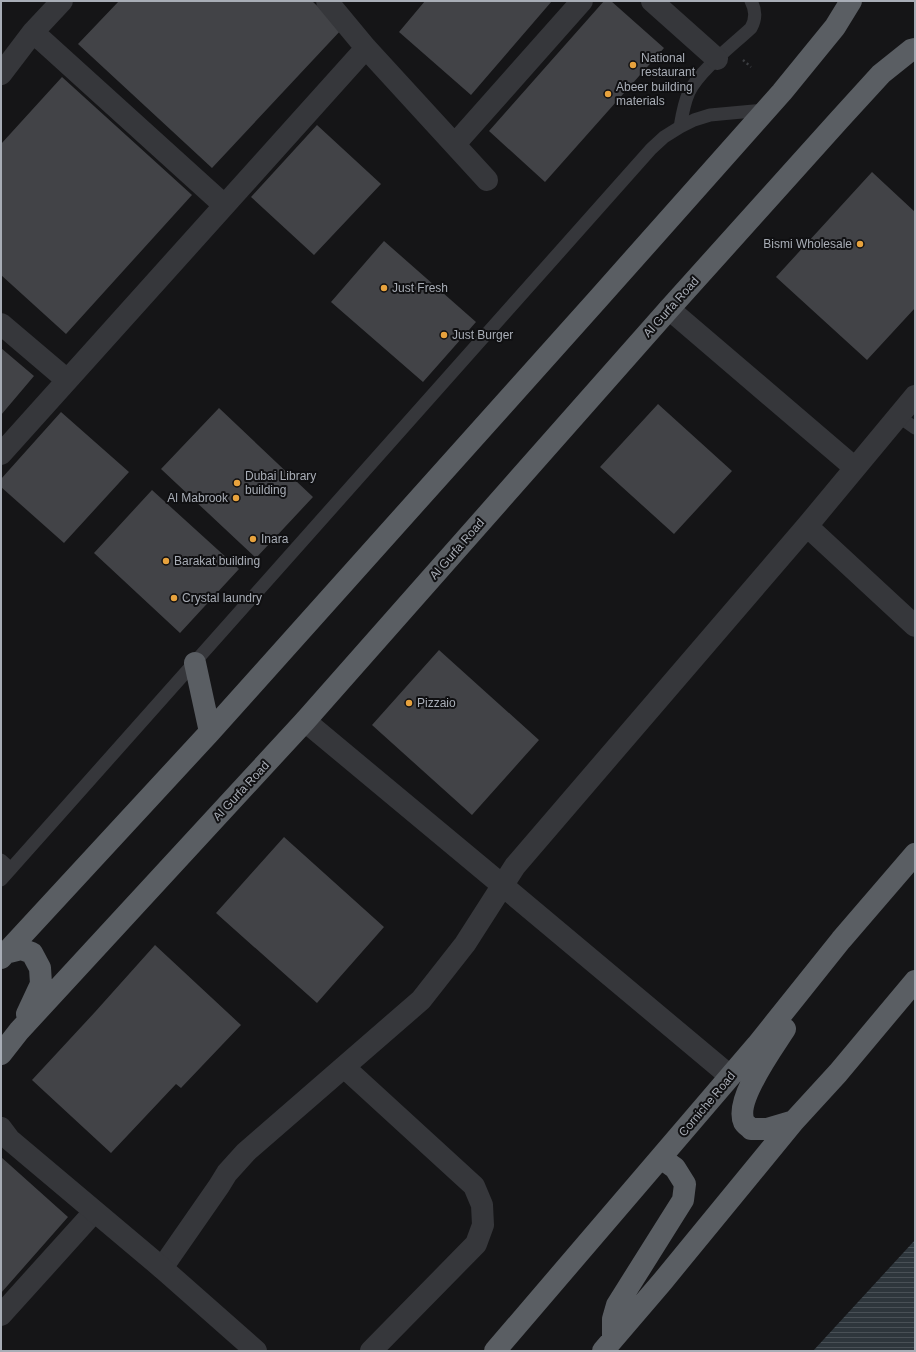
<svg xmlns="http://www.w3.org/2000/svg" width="916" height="1352" font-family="Arial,sans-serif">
	<defs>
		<pattern id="water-rules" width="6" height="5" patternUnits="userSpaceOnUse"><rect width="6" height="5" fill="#2e363c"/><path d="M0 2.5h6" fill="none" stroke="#495056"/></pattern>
	</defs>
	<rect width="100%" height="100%" fill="#151517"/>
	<path fill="url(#water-rules)" d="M915,1240V1351H813Z"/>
	<path fill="#424347" d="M119,1H312L342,29L212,168L78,44Z
		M425,1H552L471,95L399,32Z
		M604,1H611L664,48L545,182L489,131Z
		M62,77L192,195L66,334L1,275V144Z
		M317,125L381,184L314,255L251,197Z
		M872,172L915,212V308L867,360L776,277Z
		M384,241L476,322L423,382L331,302Z
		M1,348L34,376L1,415Z
		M658,404L732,471L674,534L600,467Z
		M219,408L313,497L256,558L161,469Z
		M61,412L129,472L64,543L1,487V479Z
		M152,490L239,569L180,633L94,553Z
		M439,650L539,740L472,815L372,725Z
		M284,837L384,927L317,1003L216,913Z
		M155,945L241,1025L181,1088L176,1084L111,1153L32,1080L95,1012Z
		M1,1157L68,1217L1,1293Z"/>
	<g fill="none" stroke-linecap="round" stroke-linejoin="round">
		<path stroke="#3c3e42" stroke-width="2.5" stroke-dasharray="2 3" stroke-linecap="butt" d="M743,60L751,67"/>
		<path stroke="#36373b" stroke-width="13" d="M680,127C682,115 684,103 689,92C700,70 733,45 751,28C756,19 756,10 751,1
			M898,416L915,428
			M1,860L11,869
			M1,880L651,149L664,137L680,127L694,120L710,115L765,110"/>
		<path stroke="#36373b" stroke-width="22" d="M327,1L366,48L487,180
			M652,1L717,59
			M33,32L224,205
			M1,74L33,32L62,1
			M455,144L582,1
			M669,309L855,468
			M1,324L67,380
			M1,454L366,48
			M807,526L915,626
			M305,721L502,885L730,1076
			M344,1067L474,1186L482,1205L483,1225L476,1244L371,1351
			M162,1268L219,1186L227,1173L246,1152L421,1000L465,944L515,866L807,526L915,396
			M1,1315L94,1212"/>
		<path stroke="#36373b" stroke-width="22" d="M1,1128L10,1140L162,1268L256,1351"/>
		<path stroke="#5a5e63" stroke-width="22" d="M195,663L210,732
			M5,953L21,949L32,953L40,968L41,984L27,1014
			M1,958L210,732L598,299L782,92L835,27L851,1
			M785,1029C773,1048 734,1100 744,1122C745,1124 749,1127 751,1129H767L794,1121
			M1,1054L19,1031L305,721L669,309L839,120L881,74L911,50L915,49
			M613,1339V1319L617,1305L683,1200L685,1184L675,1168L661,1158
			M495,1351L757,1045L841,940L915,854
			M603,1351L662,1282L794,1121L838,1073L915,981"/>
	</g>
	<g fill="#e7a23d" stroke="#101012" stroke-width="1.5">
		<circle cx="633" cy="65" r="4"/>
		<circle cx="608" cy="94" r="4"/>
		<circle cx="860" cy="244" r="4"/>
		<circle cx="384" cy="288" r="4"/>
		<circle cx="444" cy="335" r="4"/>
		<circle cx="237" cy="483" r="4"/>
		<circle cx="236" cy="498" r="4"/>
		<circle cx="253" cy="539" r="4"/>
		<circle cx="166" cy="561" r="4"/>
		<circle cx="174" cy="598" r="4"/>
		<circle cx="409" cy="703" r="4"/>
	</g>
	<g text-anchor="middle" stroke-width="4" stroke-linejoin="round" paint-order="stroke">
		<g font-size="12" fill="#a8adb6" stroke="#101012" text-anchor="start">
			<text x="641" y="62">National<tspan x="641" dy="14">restaurant</tspan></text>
			<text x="616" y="91">Abeer building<tspan x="616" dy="14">materials</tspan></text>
			<text x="852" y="248" text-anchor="end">Bismi Wholesale</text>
			<text x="392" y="292">Just Fresh</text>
			<text x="452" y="339">Just Burger</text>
			<text x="245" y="480">Dubai Library<tspan x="245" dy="14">building</tspan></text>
			<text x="228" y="502" text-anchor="end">Al Mabrook</text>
			<text x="261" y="543">Inara</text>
			<text x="174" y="565">Barakat building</text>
			<text x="182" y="602">Crystal laundry</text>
			<text x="417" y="707">Pizzaio</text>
		</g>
		<g font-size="12" fill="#a8adb6" stroke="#101012">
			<text transform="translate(671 307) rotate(-48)" y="4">Al Gurfa Road</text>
			<text transform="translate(457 549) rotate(-49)" y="4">Al Gurfa Road</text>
			<text transform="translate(241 791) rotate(-47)" y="4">Al Gurfa Road</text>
			<text transform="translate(707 1104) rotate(-50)" y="4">Corniche Road</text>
		</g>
	</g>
	<rect width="916" height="1352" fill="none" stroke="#a8adb6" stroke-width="4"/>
</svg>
